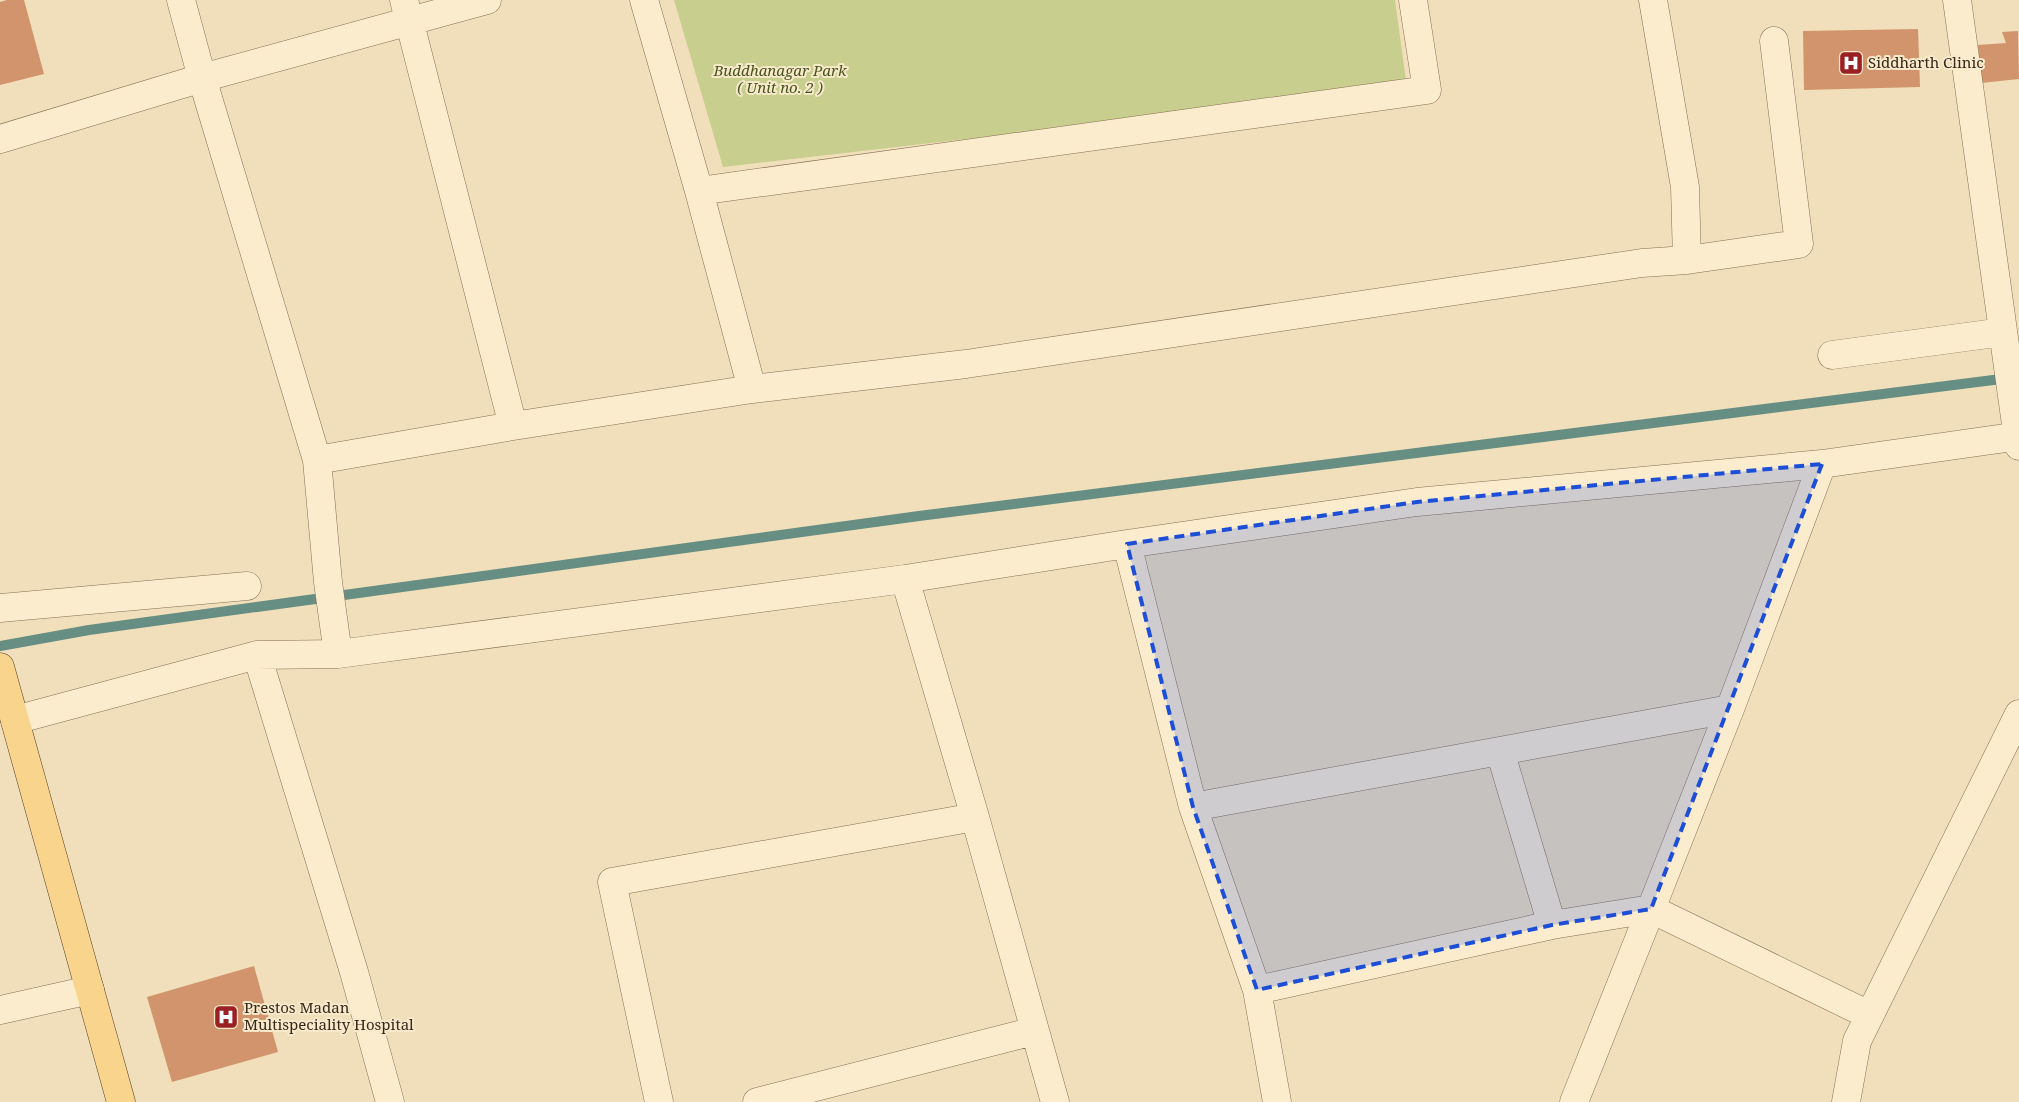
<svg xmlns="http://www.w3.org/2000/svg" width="2019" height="1102" font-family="'Noto Serif',serif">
	<rect width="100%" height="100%" fill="#f0dfba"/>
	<path fill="#c8ce8e" d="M674,0H1395L1407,88L723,167Z"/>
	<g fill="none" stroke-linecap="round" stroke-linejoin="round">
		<path stroke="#668e83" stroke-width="10" d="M0,646L89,630L919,516L2009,378"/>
	</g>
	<path fill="#d1946d" d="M7,0H24L44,74L0,85V2Z
		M1918,29L1920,87L1804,90L1803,31Z
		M2018,31L2019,79L1981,83L1978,45L2006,43L2002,32Z
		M254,966L278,1052L172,1082L147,997Z"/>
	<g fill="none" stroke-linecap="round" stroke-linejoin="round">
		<defs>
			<path id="minor" d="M181,0L202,78L317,460L328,582L338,654
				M404,0L513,426
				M644,0L699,191L752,389
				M1653,0L1685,187L1687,260
				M1957,0L2019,446
				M0,139L202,78L487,0
				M699,191L1427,90L1413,0
				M1832,355L2003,332
				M317,460L513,426L752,389L966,364L1642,263L1687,260L1799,244L1774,41
				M1127,544L1193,807L1257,990L1277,1102
				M905,579L975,817L1055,1102
				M0,608L247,586
				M257,655L354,972L390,1102
				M15,720L257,655L338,654L905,579L1127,544L1417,502L1822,464L2019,436
				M1500,751L1552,925
				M1193,807L1730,709
				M1257,990L1552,925L1651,909L1730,709L1822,464
				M0,1010L90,990
				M659,1102L612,882L975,817
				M757,1102L1034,1031
				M1574,1102L1651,909L1869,1015
				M1846,1102L1857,1041L2019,714"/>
			<path id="major" d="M0,667L121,1102"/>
		</defs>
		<use href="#minor" stroke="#886e53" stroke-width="29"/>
		<use href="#major" stroke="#553c29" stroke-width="29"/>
		<use href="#minor" stroke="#fbeccd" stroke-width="28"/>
		<use href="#major" stroke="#f8d48d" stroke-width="28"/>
	</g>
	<path fill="#1d4ed8" fill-opacity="0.2" stroke="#1d4ed8" stroke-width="4" stroke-dasharray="10 6" stroke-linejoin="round" d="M1822,464L1651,909L1552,925L1257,990L1193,807L1127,544L1417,502Z"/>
	<defs>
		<symbol id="hospital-square" viewBox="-11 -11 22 22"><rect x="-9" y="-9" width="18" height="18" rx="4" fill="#9b2023" stroke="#f7e9ca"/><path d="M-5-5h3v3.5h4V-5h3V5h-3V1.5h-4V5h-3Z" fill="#fff"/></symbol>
	</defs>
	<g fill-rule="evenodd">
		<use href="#hospital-square" x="1837" y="49" width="28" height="28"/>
		<use href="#hospital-square" x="212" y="1003" width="28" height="28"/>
	</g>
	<g text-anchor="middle" stroke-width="4" stroke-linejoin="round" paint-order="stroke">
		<g font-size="15" fill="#36271a" stroke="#f7e9ca" text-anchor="start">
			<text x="1868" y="68">Siddharth Clinic</text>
			<text x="244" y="1013">Prestos Madan<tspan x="244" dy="17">Multispeciality Hospital</tspan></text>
		</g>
		<g font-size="15" font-style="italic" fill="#47541f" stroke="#f7e9ca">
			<text x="780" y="76">Buddhanagar Park<tspan x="780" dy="17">( Unit no. 2 )</tspan></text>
		</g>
	</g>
</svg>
